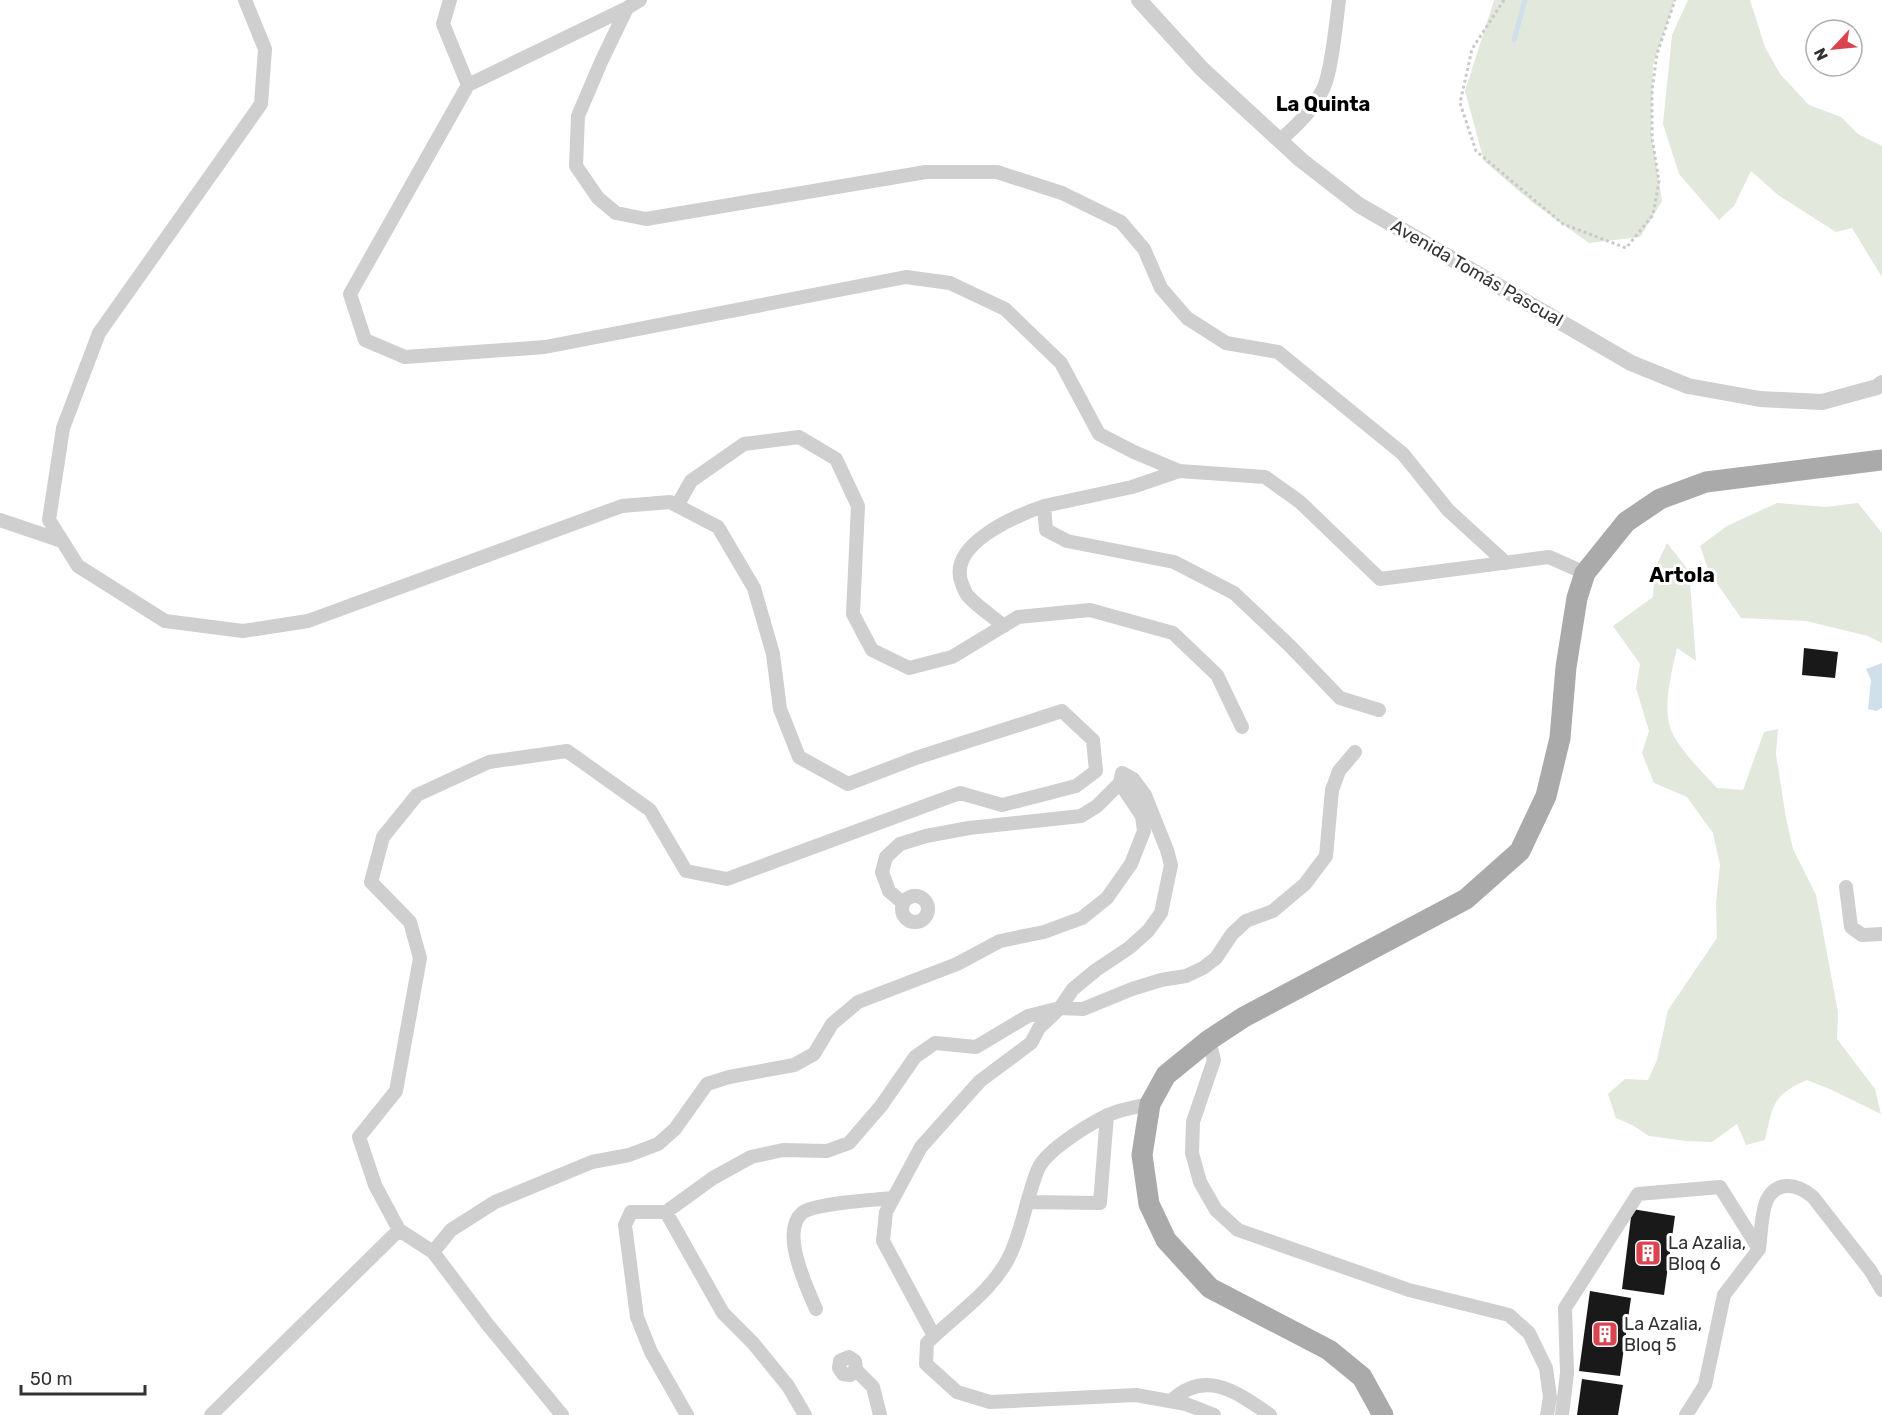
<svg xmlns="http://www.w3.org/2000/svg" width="1882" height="1415" font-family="Rubik,sans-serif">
	<rect width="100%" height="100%" fill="#fff"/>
	<path fill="#e2e8dc" d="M1494,0H1675L1653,65L1651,132L1662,201L1640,237L1589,243L1532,202L1484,161L1465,91Z
		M1688,0H1750L1765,47L1780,74L1809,105L1841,117L1858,134L1882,146V277L1852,228L1836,232L1778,195L1751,171L1734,206L1719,220L1679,174L1663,124L1672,35Z
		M1777,503L1826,507L1858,503L1882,533V643L1868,636L1806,621L1741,618L1709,572L1700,546L1727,526Z
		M1667,543L1689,571L1696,661L1677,648C1672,671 1662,706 1671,730C1679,749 1703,773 1717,788L1743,790L1764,732L1778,729L1776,754L1786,818L1793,849L1816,895L1838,1012L1837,1039L1875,1089L1881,1114L1832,1090L1807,1080C1772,1095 1773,1105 1765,1140L1746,1145L1737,1124L1712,1142L1686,1141L1649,1136L1632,1125L1616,1118L1608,1094L1625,1079L1648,1080L1657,1060L1668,1010L1717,938L1716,903L1720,865L1713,833L1687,797L1654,783L1642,753L1649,731L1636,688L1640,664L1613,626L1653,597L1655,569Z"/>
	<path fill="#d0e0eb" d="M1882,663V708L1876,711L1868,709L1871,680L1866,669Z"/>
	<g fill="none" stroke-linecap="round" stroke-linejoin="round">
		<path stroke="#d0e0eb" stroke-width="5" d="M1514,40L1525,0"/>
	</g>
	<path fill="#191919" d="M1804,648L1838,652L1835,678L1802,675Z
		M1632,1209L1675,1216L1664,1295L1622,1289Z
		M1590,1291L1631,1298L1620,1376L1579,1371Z
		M1582,1379L1623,1385L1618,1415H1577Z"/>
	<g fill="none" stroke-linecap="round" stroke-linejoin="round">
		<path stroke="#c9c9c9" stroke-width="3" stroke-dasharray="3 3" stroke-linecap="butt" d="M1504,0L1472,49L1460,103L1476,151L1563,224L1626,248L1653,215L1659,181L1652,138V90L1657,54L1675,0"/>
		<path stroke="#cfcfcf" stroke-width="14" d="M245,0L265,49L261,104L99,333L63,428L49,520L78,566L165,621L243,631L308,621L622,506L670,502L718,527L754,588L773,654L780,709L799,757L848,784L916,758L1062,711L1093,740L1096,771L1076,786L1002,805L960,793L727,879L686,871L650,810L567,751L489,762L417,795L383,837L371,882L410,922L420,958L396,1091L359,1137L375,1185L399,1230L433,1252L488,1325L562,1415
			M450,0L443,24L468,85
			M640,0L627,8L468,85L350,294L365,340L405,357L545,347L906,277L950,283L1005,309L1061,363L1099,434L1134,452L1179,471L1265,477L1300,502L1380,579L1549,557L1585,573
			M627,8L601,62L578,116L576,166L598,198L616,213L646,219L926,172H997L1062,193L1121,222L1144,249L1161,288L1187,318L1226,343L1278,352L1403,454L1448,510L1506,563
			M1280,140C1298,125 1314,109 1324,87C1332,68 1336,23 1339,0
			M1179,471L1132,487L1044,506L1046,530L1067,541L1174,562L1234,593L1289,645L1340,698L1379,710
			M677,506L691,481L744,444L799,437L836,459L858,506L853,614L872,650L909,668L952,657L1018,617L1090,610L1173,633L1217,675L1242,727
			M0,520L62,541
			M1004,626C992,616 978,607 968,596C965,593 964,588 962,584C946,545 1015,516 1044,506
			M1846,887L1851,927L1862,935L1882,934
			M902 909a13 13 0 1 1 26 0a13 13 0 1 1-26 0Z
			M903,903L889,891L882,872L886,857L900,844L926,836L969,828L1081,816L1097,806L1120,783L1122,773L1133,779L1145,795L1167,850L1171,865L1161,913L1148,931L1129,948L1096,970L1073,989L1060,1008L1039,1028L1031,1043L980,1081L921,1147L886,1212L883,1241L934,1336
			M1209,1040L1214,1060L1193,1122L1192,1153L1200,1182L1216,1210L1238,1230L1409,1290L1509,1315L1529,1333L1546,1368L1550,1397L1547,1415
			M1150,1104C1140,1106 1129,1108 1119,1111C1097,1118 1047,1149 1038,1169C1027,1196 1023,1226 1011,1253C994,1291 956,1314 927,1343L926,1364L957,1392L990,1402L1136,1395L1186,1404L1214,1415
			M1027,1202L1100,1203L1107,1115
			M666,1212L723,1313L753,1343L788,1386L805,1415
			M1759,1249C1761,1234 1761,1216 1766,1202C1776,1179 1798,1184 1813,1197L1870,1270L1882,1290
			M433,1252L451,1230L495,1202L592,1162L629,1155L658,1144L675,1129L707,1084L729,1077L794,1065L814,1054L832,1024L858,1002L957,964L1000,941L1044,932L1082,918L1107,898L1131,864L1144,831L1142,816L1120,783
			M816,1309C807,1288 780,1232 802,1213C814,1203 875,1200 893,1198
			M856,1370L850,1375L843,1374L839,1368L840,1361L849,1357L855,1361L856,1370L873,1387L880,1415
			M1171,1401C1206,1368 1238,1393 1270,1415
			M211,1415L399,1230
			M687,1415L651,1352L637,1317L625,1225L631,1212H666L713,1178L751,1157L783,1150L827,1151L849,1143L881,1106L915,1057L935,1043L976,1047L1028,1016L1060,1008L1083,1009L1132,989L1161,980L1186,976L1203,968L1216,958L1232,934L1246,921L1273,911L1305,884L1326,856L1332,790L1339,771L1355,752
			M1562,1415L1567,1373L1565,1308L1638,1194L1720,1187L1759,1249L1724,1295L1705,1385L1686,1415"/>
		<path stroke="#cfcfcf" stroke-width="16" d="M1139,0L1202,69L1301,160L1359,205L1631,363L1688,386L1760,399L1822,402L1877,387L1882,383"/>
		<path stroke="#aaa" stroke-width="21" d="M1383,1415L1362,1377L1329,1350L1210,1288L1166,1240L1149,1204L1142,1155L1150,1104L1166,1075L1209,1040L1244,1017L1466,899L1520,851L1546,796L1560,738L1566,667L1577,598L1585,573L1626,522L1660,499L1706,482L1882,460"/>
	</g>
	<defs>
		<symbol id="building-square" viewBox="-11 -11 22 22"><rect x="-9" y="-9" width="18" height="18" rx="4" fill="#d84550" stroke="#fff"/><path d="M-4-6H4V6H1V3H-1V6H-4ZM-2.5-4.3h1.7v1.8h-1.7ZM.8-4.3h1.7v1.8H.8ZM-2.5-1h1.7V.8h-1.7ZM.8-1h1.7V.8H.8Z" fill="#fff"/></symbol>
	</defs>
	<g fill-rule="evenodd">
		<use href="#building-square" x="1633" y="1238" width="30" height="30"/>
		<use href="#building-square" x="1590" y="1319" width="30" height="30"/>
	</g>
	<g text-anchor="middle" stroke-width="6" stroke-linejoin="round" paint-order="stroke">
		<g font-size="18" fill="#323232" stroke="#fff">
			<text transform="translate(1477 273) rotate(30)" y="6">Avenida Tomás Pascual</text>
		</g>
		<g font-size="18" fill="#323232" stroke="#fff" text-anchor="start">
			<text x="1668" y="1249">La Azalia,<tspan x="1668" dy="21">Bloq 6</tspan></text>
			<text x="1624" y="1330">La Azalia,<tspan x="1624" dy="21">Bloq 5</tspan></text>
		</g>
		<g font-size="20" font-weight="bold" fill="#000" stroke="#fff">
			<text x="1323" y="111">La Quinta</text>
		</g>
		<g font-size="21" font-weight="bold" fill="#000" stroke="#fff">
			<text x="1682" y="582">Artola</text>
		</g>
	</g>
	<g transform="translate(1834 48) rotate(244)"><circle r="28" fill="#ffffff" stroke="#adadad" stroke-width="1.5"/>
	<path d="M0-4.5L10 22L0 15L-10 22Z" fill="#d84550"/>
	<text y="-9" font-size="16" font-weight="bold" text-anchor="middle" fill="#323232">N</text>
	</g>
	<path d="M21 1385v9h124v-9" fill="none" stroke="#323232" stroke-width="3"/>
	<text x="30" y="1385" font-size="18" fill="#323232" stroke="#ffffff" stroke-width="4.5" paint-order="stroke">50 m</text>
</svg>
